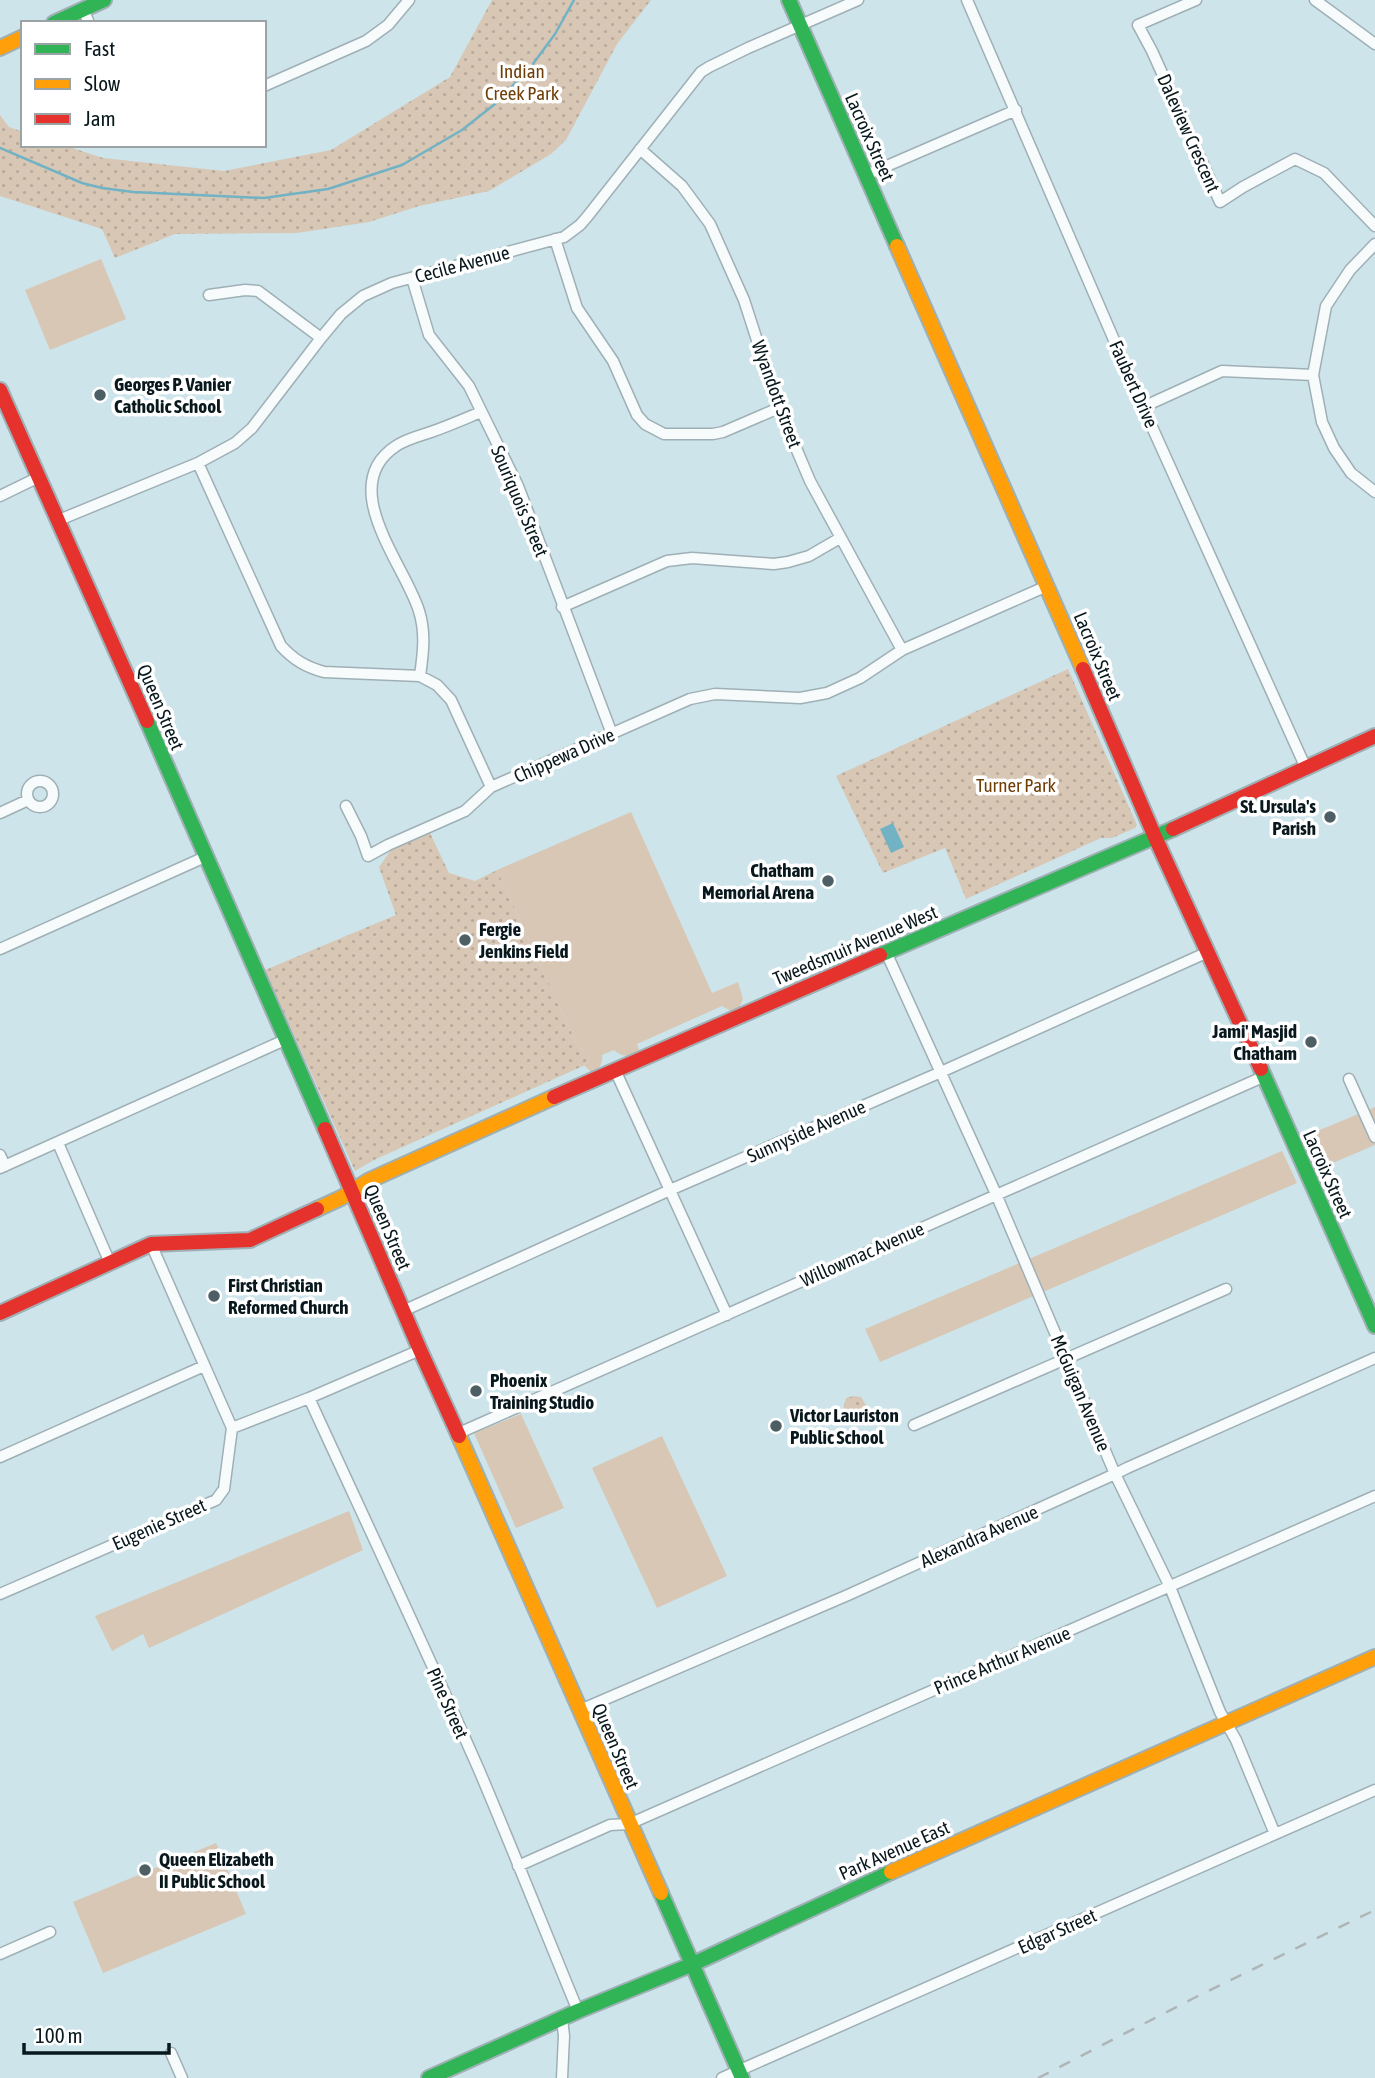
<svg xmlns="http://www.w3.org/2000/svg" width="1375" height="2078" font-family="'Asap Condensed',sans-serif">
	<defs>
		<pattern id="park-dots" width="8" height="8" patternUnits="userSpaceOnUse" patternTransform="scale(1.75)"><rect width="8" height="8" fill="#d8c7b5"/><path d="M2 2h.1M6 6h.1" fill="none" stroke="#b8aa9b" stroke-width="1.8" stroke-linecap="round"/></pattern>
	</defs>
	<rect width="100%" height="100%" fill="#cde4eb"/>
	<path fill="#d8c7b5" d="M101,259L126,319L50,350L25,290Z
		M631,812L712,993L738,982L743,999L739,1008L731,1011L722,1006L637,1044L640,1053C629,1056 623,1058 614,1050L602,1055C603,1063 600,1069 592,1073L584,1065L590,1060L586,1052L578,1047L497,870Z
		M1375,1107V1145L1321,1168L1303,1137Z
		M1282,1151L1297,1183L880,1362L865,1329Z
		M521,1414L564,1508L516,1528L474,1433Z
		M662,1436L727,1576L657,1608L592,1468Z
		M349,1511L363,1550L149,1648L143,1634L112,1651L95,1616Z
		M216,1843L246,1914L103,1973L73,1902Z"/>
	<path fill="url(#park-dots)" d="M492,0H651L617,44L566,140L551,154L489,191L419,206L369,222L297,233L175,234L115,258L102,229L0,196V115L9,127L23,132V145H63L103,158L224,171L331,150L450,77Z
		M1068,669L1137,825L1135,828L1112,838H1101L966,899L945,848L883,873L836,776Z
		M430,833L449,873L475,881L497,870L578,1047L586,1052L590,1060L583,1066L374,1160L355,1171L265,970L396,915L379,867L391,850Z
		M854,1396L861,1397L869,1410L856,1420L841,1417L846,1398Z"/>
	<path fill="#71b2c4" d="M893,823L904,847L891,853L880,829Z"/>
	<g fill="none" stroke-linecap="round" stroke-linejoin="round">
		<path stroke="#71b2c4" stroke-width="2.5" d="M0,148L82,183L102,188L133,192L264,198L328,189L402,165L462,130L495,104L530,68L555,34L574,0"/>
		<defs>
			<path id="street" d="M967,0L1143,407L1305,766
				M1196,0L1138,25L1152,51L1220,202L1243,187L1295,159L1324,173L1375,226
				M1315,0L1375,44
				M83,9L89,23
				M264,86L366,41L388,25L409,0
				M640,149L682,186L710,224L744,300L779,408L810,481L902,650
				M866,175L1016,110
				M555,239L577,308L613,361L637,415L645,424L664,434H713L723,432L779,408
				M1375,244L1350,270L1326,306L1313,375L1322,422L1334,448L1351,473L1375,492
				M412,278L429,335L469,386L518,486L612,734
				M209,295L245,290L258,291L321,338
				M1143,407L1222,371L1313,375
				M198,463L281,646C294,660 306,667 324,672L420,676L437,685L451,700L491,787
				M0,496L39,477
				M59,520L198,463L235,443L252,428L321,338L341,314L363,296L392,283L564,237L580,225L587,217L701,72L709,67L748,48L858,0
				M562,607L667,561L692,558L774,564L788,562L809,556L840,538
				M420,676C423,654 426,633 419,611C405,565 335,486 396,446C406,439 419,436 431,432C448,426 464,419 481,412
				M27 794a13 13 0 1 1 26 0a13 13 0 1 1-26 0Z
				M346,806L361,836L368,856L388,845L465,811L491,787L690,699L715,694L800,698L827,693L860,678L902,650L1047,586
				M0,813L28,800
				M0,949L205,857
				M886,952L996,1194L1115,1474L1170,1587L1220,1712L1236,1740L1275,1834
				M615,1070L727,1315
				M1349,1079L1375,1137
				M58,1143L110,1263
				M0,1155L5,1166
				M0,1168L287,1039
				M151,1244L232,1428
				M403,1311L670,1190L941,1072L1208,952
				M309,1398C366,1522 424,1645 479,1770C513,1850 545,1931 578,2011
				M914,1425L1226,1289
				M232,1428L309,1398L420,1350
				M459,1433L1265,1076
				M0,1457L204,1366
				M0,1594L216,1500L224,1489L232,1428
				M580,1710L848,1595L1115,1474L1127,1468L1375,1358
				M518,1866L610,1825L629,1824L1375,1496
				M0,1954L50,1932
				M171,2053L182,2078
				M562,2078L564,2036L562,2019
				M722,2078L1375,1790"/>
			<path id="fast" d="M789,0L897,246
				M54,23L104,0
				M147,721L325,1129
				M880,955L1173,829
				M1261,1069L1375,1326
				M661,1893L742,2078
				M429,2078L578,2011L693,1964L891,1872"/>
			<path id="slow" d="M0,48L23,37
				M897,246L1083,669
				M317,1209L341,1198L368,1181L554,1097
				M459,1436L661,1893
				M891,1872L1375,1657"/>
			<path id="jam" d="M0,390L147,721
				M1083,669L1155,837L1261,1069
				M1173,829L1375,736
				M554,1097L880,955
				M325,1129L420,1350L459,1436
				M0,1313L151,1244L250,1240L317,1209"/>
		</defs>
		<use href="#street" stroke="#9eb0b5" stroke-width="13"/>
		<use href="#fast" stroke="#9eb0b5" stroke-width="18"/>
		<use href="#slow" stroke="#9eb0b5" stroke-width="18"/>
		<use href="#jam" stroke="#9eb0b5" stroke-width="18"/>
		<use href="#street" stroke="#f8fbfc" stroke-width="10"/>
		<use href="#fast" stroke="#30b455" stroke-width="14"/>
		<use href="#slow" stroke="#ff9f0a" stroke-width="14"/>
		<use href="#jam" stroke="#e5322d" stroke-width="14"/>
		<path stroke="#afb5b7" stroke-width="2.5" stroke-dasharray="12 12" stroke-linecap="butt" d="M1038,2078L1194,1998L1375,1910"/>
	</g>
	<g fill="#4d5f65" stroke="#fff" stroke-width="2.5">
		<circle cx="100" cy="395" r="7"/>
		<circle cx="1330" cy="817" r="7"/>
		<circle cx="828" cy="881" r="7"/>
		<circle cx="465" cy="940" r="7"/>
		<circle cx="1311" cy="1042" r="7"/>
		<circle cx="214" cy="1296" r="7"/>
		<circle cx="476" cy="1391" r="7"/>
		<circle cx="776" cy="1426" r="7"/>
		<circle cx="145" cy="1870" r="7"/>
	</g>
	<g text-anchor="middle" stroke-width="7" stroke-linejoin="round" paint-order="stroke">
		<g font-size="19" fill="#703e07" stroke="#fff">
			<text x="522" y="78">Indian<tspan x="522" dy="22">Creek Park</tspan></text>
			<text x="1016" y="792">Turner Park</text>
		</g>
		<g font-size="19" fill="#08181d" stroke="#fff">
			<text transform="translate(1189 133) rotate(66)" y="7">Daleview Crescent</text>
			<text transform="translate(870 137) rotate(66)" y="7">Lacroix Street</text>
			<text transform="translate(462 264) rotate(-15)" y="7">Cecile Avenue</text>
			<text transform="translate(1134 384) rotate(66)" y="7">Faubert Drive</text>
			<text transform="translate(777 394) rotate(70)" y="7">Wyandott Street</text>
			<text transform="translate(520 501) rotate(67)" y="7">Souriquois Street</text>
			<text transform="translate(1098 656) rotate(67)" y="7">Lacroix Street</text>
			<text transform="translate(161 707) rotate(67)" y="7">Queen Street</text>
			<text transform="translate(564 755) rotate(-24)" y="7">Chippewa Drive</text>
			<text transform="translate(855 945) rotate(-23)" y="7">Tweedsmuir Avenue West</text>
			<text transform="translate(806 1131) rotate(-24)" y="7">Sunnyside Avenue</text>
			<text transform="translate(1328 1174) rotate(66)" y="7">Lacroix Street</text>
			<text transform="translate(388 1227) rotate(67)" y="7">Queen Street</text>
			<text transform="translate(862 1254) rotate(-24)" y="7">Willowmac Avenue</text>
			<text transform="translate(1081 1393) rotate(67)" y="7">McGuigan Avenue</text>
			<text transform="translate(159 1524) rotate(-24)" y="7">Eugenie Street</text>
			<text transform="translate(979 1536) rotate(-24)" y="7">Alexandra Avenue</text>
			<text transform="translate(1002 1660) rotate(-23)" y="7">Prince Arthur Avenue</text>
			<text transform="translate(448 1703) rotate(66)" y="7">Pine Street</text>
			<text transform="translate(616 1746) rotate(67)" y="7">Queen Street</text>
			<text transform="translate(894 1850) rotate(-24)" y="7">Park Avenue East</text>
			<text transform="translate(1057 1931) rotate(-24)" y="7">Edgar Street</text>
		</g>
		<g font-size="19" font-weight="bold" fill="#08181d" stroke="#fff" text-anchor="start">
			<text x="114" y="391">Georges P. Vanier<tspan x="114" dy="22">Catholic School</tspan></text>
			<text x="1316" y="813" text-anchor="end">St. Ursula's<tspan x="1316" dy="22">Parish</tspan></text>
			<text x="814" y="877" text-anchor="end">Chatham<tspan x="814" dy="22">Memorial Arena</tspan></text>
			<text x="479" y="936">Fergie<tspan x="479" dy="22">Jenkins Field</tspan></text>
			<text x="1297" y="1038" text-anchor="end">Jami' Masjid<tspan x="1297" dy="22">Chatham</tspan></text>
			<text x="228" y="1292">First Christian<tspan x="228" dy="22">Reformed Church</tspan></text>
			<text x="490" y="1387">Phoenix<tspan x="490" dy="22">Training Studio</tspan></text>
			<text x="790" y="1422">Victor Lauriston<tspan x="790" dy="22">Public School</tspan></text>
			<text x="159" y="1866">Queen Elizabeth<tspan x="159" dy="22">II Public School</tspan></text>
		</g>
	</g>
	<rect x="21" y="21" width="245" height="126" fill="#ffffff" stroke="#9ca3a5" stroke-width="2"/>
	<rect x="35" y="44" width="35" height="10" fill="#30b455" stroke="#9ca3a5" stroke-width="2"/>
	<text x="84" y="56" font-size="21" fill="#08181d">Fast</text>
	<rect x="35" y="79" width="35" height="10" fill="#ff9f0a" stroke="#9ca3a5" stroke-width="2"/>
	<text x="84" y="91" font-size="21" fill="#08181d">Slow</text>
	<rect x="35" y="114" width="35" height="10" fill="#e5322d" stroke="#9ca3a5" stroke-width="2"/>
	<text x="84" y="126" font-size="21" fill="#08181d">Jam</text>
	<path d="M24 2043v10h145v-10" fill="none" stroke="#08181d" stroke-width="3.5"/>
	<text x="35" y="2043" font-size="21" fill="#08181d" stroke="#ffffff" stroke-width="5" paint-order="stroke">100 m</text>
</svg>
